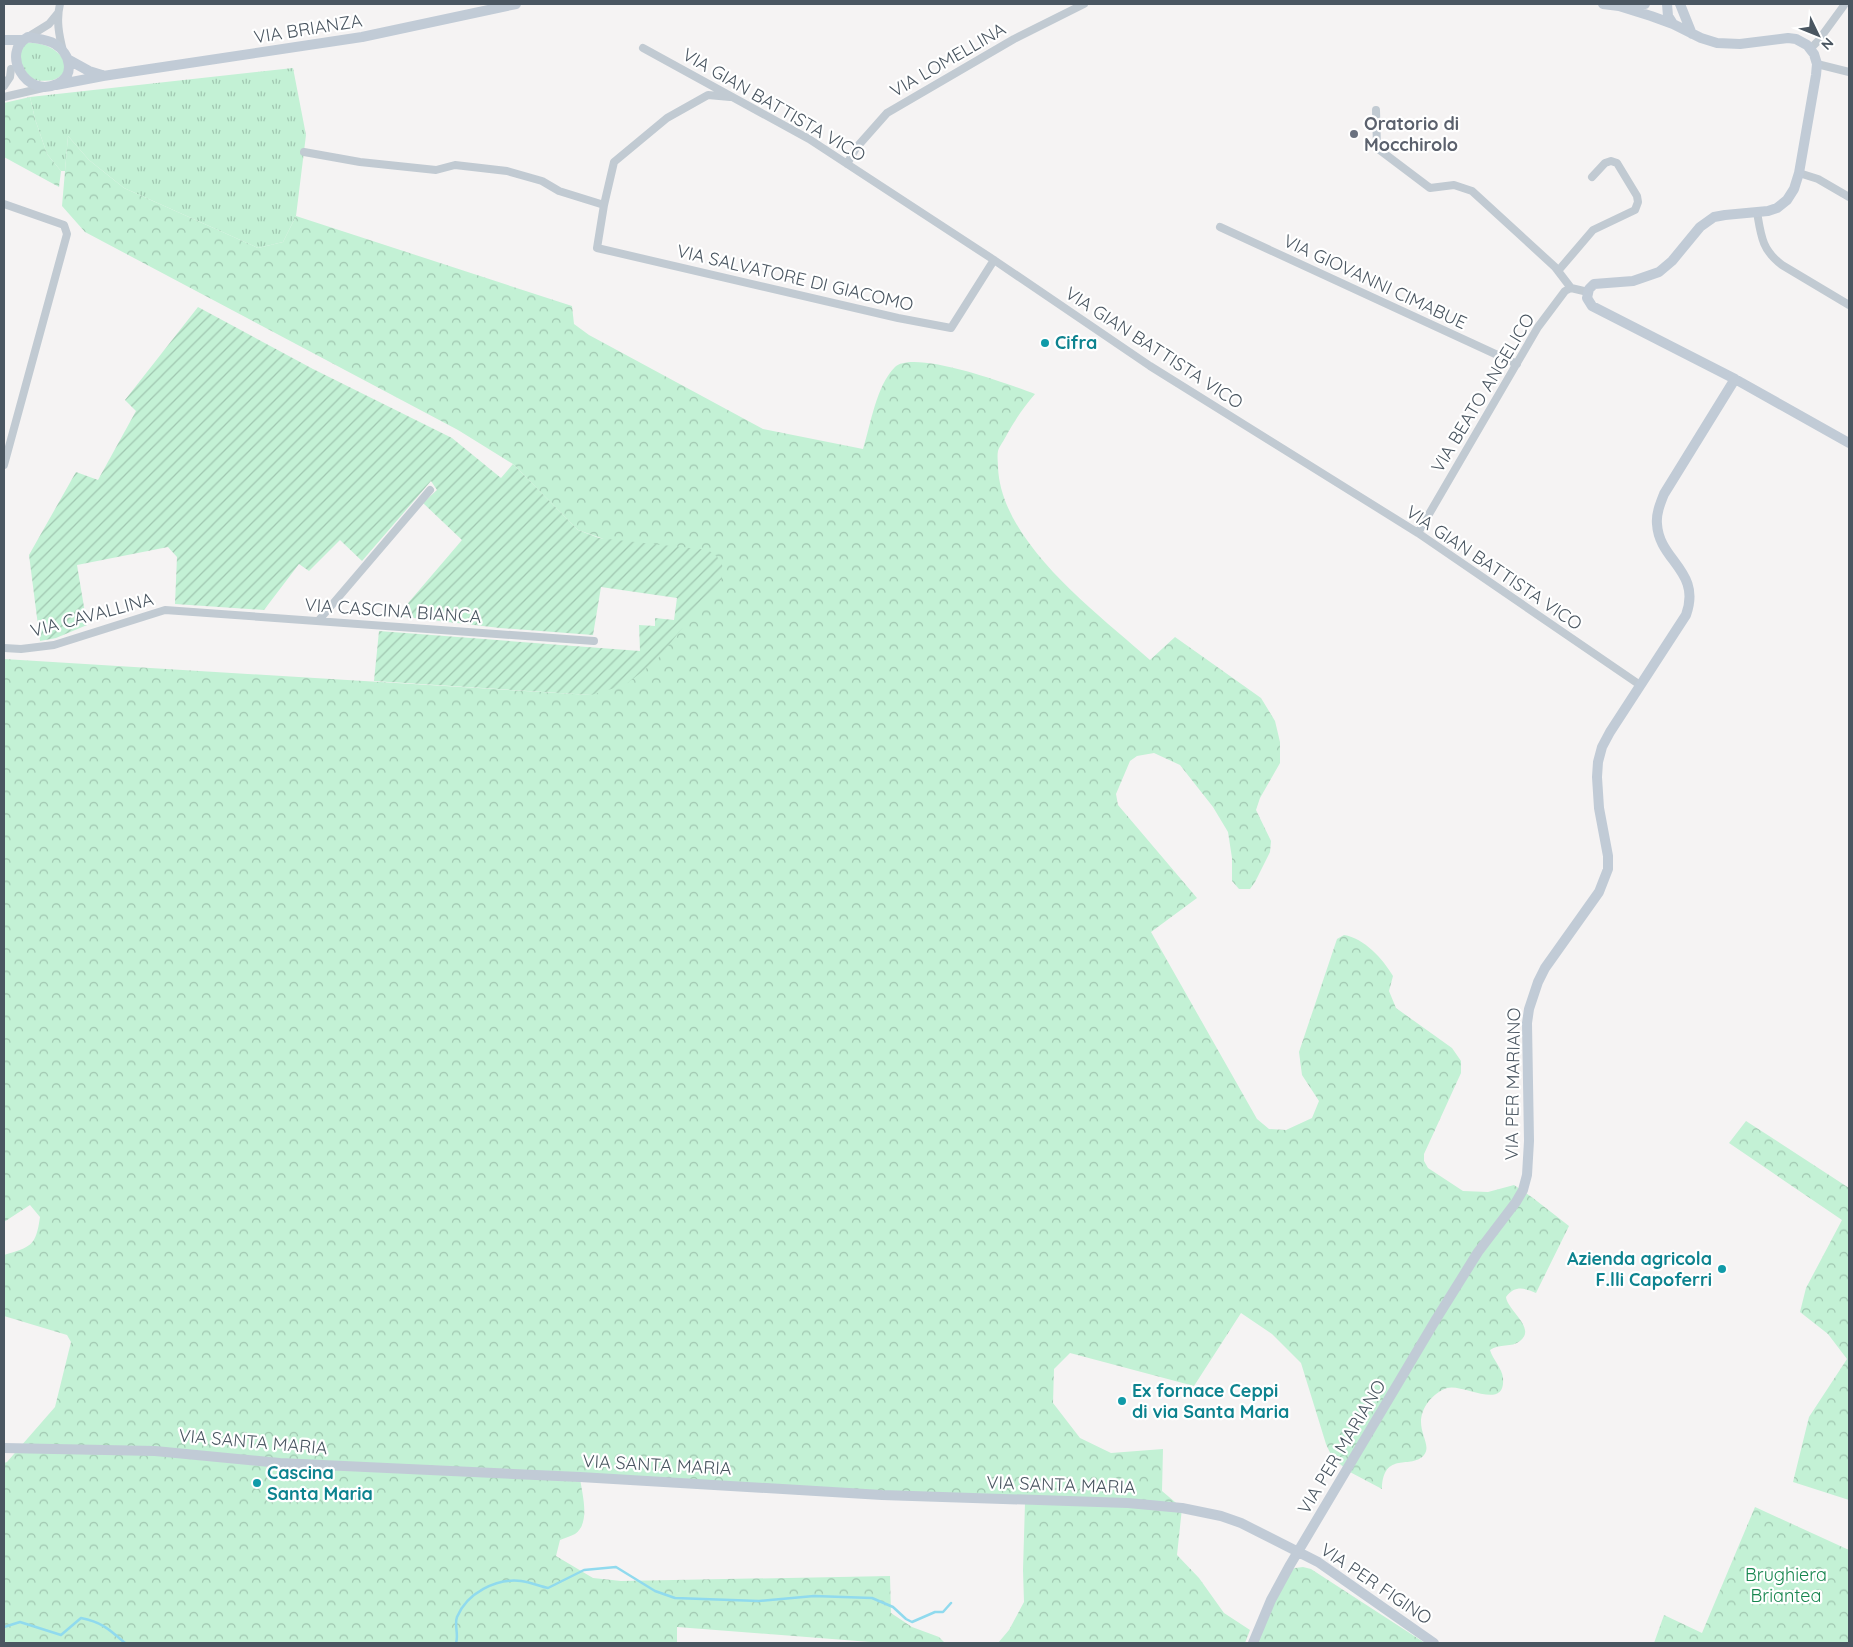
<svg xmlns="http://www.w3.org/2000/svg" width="1853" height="1647" font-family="Quicksand,sans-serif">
	<defs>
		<pattern id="grass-tufts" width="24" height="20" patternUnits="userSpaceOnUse" patternTransform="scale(1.25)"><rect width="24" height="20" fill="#c3f1d5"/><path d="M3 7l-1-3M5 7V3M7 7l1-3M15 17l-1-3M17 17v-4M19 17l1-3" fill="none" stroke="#a0c6b0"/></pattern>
		<pattern id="forest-crowns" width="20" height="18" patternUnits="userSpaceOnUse" patternTransform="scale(1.25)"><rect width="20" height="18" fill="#c3f1d5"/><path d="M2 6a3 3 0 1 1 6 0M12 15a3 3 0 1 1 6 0" fill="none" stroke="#a0c6b0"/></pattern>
		<pattern id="garden-furrows" width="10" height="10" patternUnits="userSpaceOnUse" patternTransform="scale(1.25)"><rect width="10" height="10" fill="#c3f1d5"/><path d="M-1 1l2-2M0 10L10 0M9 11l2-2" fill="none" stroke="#a0c6b0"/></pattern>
	</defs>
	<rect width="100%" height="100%" fill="#f5f3f3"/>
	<path fill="url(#grass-tufts)" d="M24,43C73,40 81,91 31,79L14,54Z
		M293,68L306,135L296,216L283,242L258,248L124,188L89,160L68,136L65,171H61L47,154L35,119L30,97Z"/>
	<path fill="url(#forest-crowns)" d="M30,97L35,119L47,154L61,171L59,187L4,157V103Z
		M68,136L89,160L124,188L258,248L283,242L296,216L572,306L574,324L589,335L763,429L863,449C871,424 876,386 895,367C914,349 1011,385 1035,394C1023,408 1014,421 1005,438C1003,442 999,447 998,451C997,456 998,462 998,467C1001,543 1097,613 1150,660L1175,637L1261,698L1275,721L1280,742V763L1260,798L1256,810L1271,841L1270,852L1255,882L1250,889H1239L1232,881V858L1228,832L1213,807L1180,765L1154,753L1137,756L1130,761L1116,794L1118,805L1197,898L1151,932L1257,1119L1269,1129L1286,1130L1312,1118L1319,1101L1302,1075L1299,1052L1337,939L1344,935C1364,938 1383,959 1393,976L1389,991L1396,1008L1452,1048L1461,1061V1073L1424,1154V1161L1428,1168L1463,1191L1488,1192L1514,1185L1533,1198L1569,1226L1536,1293C1525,1288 1515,1285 1506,1297C1507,1310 1537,1328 1520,1341C1512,1348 1499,1343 1490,1350C1493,1360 1502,1368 1503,1378C1506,1412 1463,1383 1447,1388C1440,1390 1433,1396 1429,1401C1409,1426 1434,1443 1424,1455C1412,1470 1383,1450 1382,1489L1348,1471L1332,1457L1326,1444L1301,1363L1272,1334L1241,1313L1194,1386L1070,1353L1054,1369L1053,1403L1080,1438L1111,1453L1163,1449L1162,1491L1182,1508L1177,1555L1199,1578L1224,1613L1250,1630L1245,1643H998L1009,1630L1024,1602L1023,1570L1025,1503L580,1478C582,1494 591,1523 575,1534C571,1536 565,1538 560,1540L556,1556L593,1578L621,1581L890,1576L891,1613L912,1627L939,1637L945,1643H883L677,1627V1643H4V1463L7,1462L55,1407L71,1342L67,1335L4,1316V1255C31,1247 36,1246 40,1217L30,1205L4,1222V659L591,695L721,580L578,530L513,464L458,430L85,232L62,206Z
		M1746,1121L1849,1188V1500L1793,1482L1809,1417L1847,1359L1828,1334L1800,1312L1806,1288L1842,1220L1729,1143Z
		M1755,1507L1849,1550V1643H1654L1664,1615L1702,1633Z
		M1303,1567L1311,1569L1425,1643H1255L1289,1573L1295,1568Z"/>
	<path fill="url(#garden-furrows)" d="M198,307L313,369L452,438L501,478L513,464L578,530L599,538L708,550C722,560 725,563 721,580L656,661L625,685L591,695L374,681L379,631L640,651L639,625L655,626V618L674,620L677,598L601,587L593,635L500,628L397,616L462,540L423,503L437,490L431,481L362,561L340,540L309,571L299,564L264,610L175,604L177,557L168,547L77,565L87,625L56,638L40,641L29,555L76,472L98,480L136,411L125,400Z"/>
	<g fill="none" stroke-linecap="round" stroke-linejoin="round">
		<path stroke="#90daee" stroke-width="2.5" d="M4,1627L20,1622L61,1635L81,1618C102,1622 110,1630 125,1643
			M456,1643C459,1635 454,1625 457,1617C467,1593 496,1578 521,1581C530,1582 539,1586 548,1588L584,1570L616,1567L655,1591L675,1598L759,1601L814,1596L872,1598L893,1607L906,1619L912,1622L935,1612H943L951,1603"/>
		<path stroke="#c1cad2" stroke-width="8" d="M60,4C56,20 59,35 63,51
			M28,37L49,24L58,13
			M643,48L809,139L994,260L1150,366L1418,533L1640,685
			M1811,48L1818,41L1845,4
			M1817,64L1849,72
			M4,86L10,77L11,69
			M4,97L43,88
			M730,97L708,95L667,118L614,162L604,205L597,248L898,318L951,328L994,260
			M1376,110L1377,148L1430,188L1454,185L1472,191L1555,267L1571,288
			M304,152L360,162L436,170L455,165L507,171L542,181L559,191L604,205
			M847,164L856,148L887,113L1014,39L1084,4
			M1799,173L1818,179L1849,197
			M4,204L64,225L67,234L4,465
			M1757,212C1761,236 1762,250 1782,265L1849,305
			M1220,227L1517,364
			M1558,271L1593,230L1635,210L1638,202L1637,196L1617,163L1611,161L1605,163L1592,177
			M1418,533L1538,327L1565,291L1571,288L1588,292
			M319,620L430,490
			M4,648L21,649L54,645L165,610L594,641"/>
		<path stroke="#c1cbd6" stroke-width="10" d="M1603,4L1619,6L1651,16L1673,24L1701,38L1717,43L1740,44L1788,38L1796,39L1807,45L1814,54L1817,64L1816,75L1799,173L1794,189L1787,200L1777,208L1768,211L1725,215L1714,217L1700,227L1672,261L1659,272L1633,281L1594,284L1589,289L1587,298L1592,306L1735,379L1849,443
			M1667,4L1668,16L1673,24
			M1680,4L1692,34
			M1625,6L1645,4
			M28,37C37,39 47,39 55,44C70,53 76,76 57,84C26,99 0,52 28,37Z
			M4,40H21
			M69,60L89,71L102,75
			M56,85L103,76L362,37L516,4
			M4,1448L155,1451L280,1463L580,1477L882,1495L1128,1503L1182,1508L1221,1516L1241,1523L1318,1562L1434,1643
			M1253,1643L1271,1600L1290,1565L1435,1321L1478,1252L1516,1202L1523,1190L1527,1175L1529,1141L1527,1023L1529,1009L1538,982L1545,968L1599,892L1608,869V856L1599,808L1597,777L1598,762L1602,747L1610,732L1686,615C1702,571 1659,561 1657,524C1656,514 1660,504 1664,494L1735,379"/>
	</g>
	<circle fill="#6b7280" stroke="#fff" stroke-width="2" cx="1354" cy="134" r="5"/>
	<g fill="#0f9aa8" stroke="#fff" stroke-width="2">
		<circle cx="1045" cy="343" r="5"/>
		<circle cx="1722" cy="1269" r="5"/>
		<circle cx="1122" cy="1401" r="5"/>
		<circle cx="257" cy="1483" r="5"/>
	</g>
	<g text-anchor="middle" stroke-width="4.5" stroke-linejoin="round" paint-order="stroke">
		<g font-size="18" fill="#4a5661" stroke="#fff">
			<text transform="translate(308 29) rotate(-9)" y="6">VIA BRIANZA</text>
			<text transform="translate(948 60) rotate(-30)" y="6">VIA LOMELLINA</text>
			<text transform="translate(774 105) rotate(30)" y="6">VIA GIAN BATTISTA VICO</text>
			<text transform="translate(795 278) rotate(13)" y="6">VIA SALVATORE DI GIACOMO</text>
			<text transform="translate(1375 282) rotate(25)" y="6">VIA GIOVANNI CIMABUE</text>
			<text transform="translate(1154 348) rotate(33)" y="6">VIA GIAN BATTISTA VICO</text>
			<text transform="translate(1483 393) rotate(-59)" y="6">VIA BEATO ANGELICO</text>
			<text transform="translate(1494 568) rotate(34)" y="6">VIA GIAN BATTISTA VICO</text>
			<text transform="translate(393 611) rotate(4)" y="6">VIA CASCINA BIANCA</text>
			<text transform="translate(92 615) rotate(-15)" y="6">VIA CAVALLINA</text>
			<text transform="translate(1513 1084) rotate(-89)" y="6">VIA PER MARIANO</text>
			<text transform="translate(253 1442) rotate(5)" y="6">VIA SANTA MARIA</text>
			<text transform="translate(1342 1447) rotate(-59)" y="6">VIA PER MARIANO</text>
			<text transform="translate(657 1465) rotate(3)" y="6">VIA SANTA MARIA</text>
			<text transform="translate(1061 1485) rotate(2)" y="6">VIA SANTA MARIA</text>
			<text transform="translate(1376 1584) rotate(34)" y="6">VIA PER FIGINO</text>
		</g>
		<g font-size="18" font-weight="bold" fill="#5b616d" stroke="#fff" text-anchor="start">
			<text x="1364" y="130">Oratorio di<tspan x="1364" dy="21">Mocchirolo</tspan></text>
		</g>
		<g font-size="18" font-weight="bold" fill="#0d838f" stroke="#fff" text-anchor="start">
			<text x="1055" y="349">Cifra</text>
			<text x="1712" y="1265" text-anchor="end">Azienda agricola<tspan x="1712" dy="21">F.lli Capoferri</tspan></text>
			<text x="1132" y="1397">Ex fornace Ceppi<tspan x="1132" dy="21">di via Santa Maria</tspan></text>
			<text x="267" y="1479">Cascina<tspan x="267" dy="21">Santa Maria</tspan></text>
		</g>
		<g font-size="18" fill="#17864f" stroke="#fff">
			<text x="1786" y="1581">Brughiera<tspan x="1786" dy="21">Briantea</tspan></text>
		</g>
	</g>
	<rect width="1853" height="1647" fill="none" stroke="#4a5661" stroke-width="10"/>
	<g transform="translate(1818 35) rotate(133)" stroke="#ffffff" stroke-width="4" paint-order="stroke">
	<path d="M0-4L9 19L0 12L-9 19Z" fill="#4a5661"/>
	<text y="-8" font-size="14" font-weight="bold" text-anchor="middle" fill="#4a5661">N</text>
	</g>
</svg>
